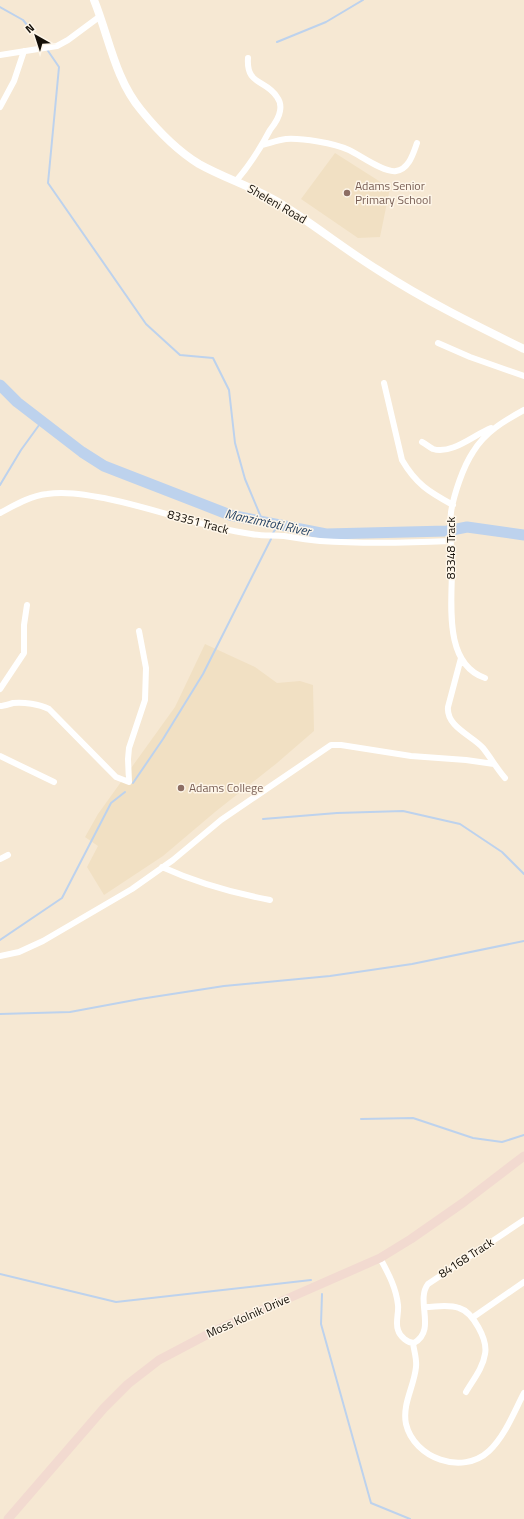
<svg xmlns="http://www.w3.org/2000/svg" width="524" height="1519" font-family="'Titillium Web',sans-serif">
	<rect width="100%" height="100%" fill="#f6e8d3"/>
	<path fill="#f1e0c3" d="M335,153L390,188L380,237L358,238L301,199Z
		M205,644L255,667L277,683L300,681L313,685L314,731L277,763L215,812L163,856L104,895L87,867L98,846L85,837L98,814L175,707Z"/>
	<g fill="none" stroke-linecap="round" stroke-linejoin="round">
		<path stroke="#bdd2ed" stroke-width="2" d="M0,7L23,20L46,48L59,67L48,183L146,324L180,355L213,358L229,390L235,443L245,479L263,522
			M277,42L326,22L363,0
			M0,485L21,450L42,421
			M273,533L278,525
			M133,783L163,739L203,674L271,539
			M263,819L337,813L403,811L460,824L502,852L524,874
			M0,940L62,898L111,803L125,792
			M0,1014L70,1012L140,999L224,986L330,976L412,964L524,941
			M361,1119L413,1118L473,1138L502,1142L524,1135
			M0,1274L116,1302L311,1280
			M322,1294L321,1324L371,1503L410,1519"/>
		<path stroke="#bdd2ed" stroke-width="11" d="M0,385L17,402L82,452L104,466L230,515L326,534L447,531L467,527L524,535"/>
		<path stroke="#fff" stroke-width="6" d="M0,55L57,46L68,40L99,17
			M0,107L14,81L24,51
			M262,145C270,143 278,140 286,139C302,138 334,143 349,150C360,155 384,173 396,171C409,169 413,154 417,143
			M236,181C250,165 260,149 270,130C274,125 279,118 280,111C281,106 280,101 277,97C266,79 246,86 248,58
			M438,343L470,357L524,376
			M384,383L402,460C416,484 429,492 453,505
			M422,442C426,444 429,447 433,449C452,455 475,434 491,428
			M0,513C15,505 30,496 47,494C66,491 86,495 104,498C154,508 201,527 251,534C262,536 273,535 284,536C296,538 308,540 320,541C364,544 407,543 450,541
			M461,658L448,707C446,727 473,736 483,748C491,758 497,769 505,778
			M485,678C441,663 453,597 452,561C451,544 449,529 451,512C454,494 463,467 473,452C485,432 504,421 524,410
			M0,689L24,653V625L27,605
			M0,706C4,706 9,704 13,703C24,702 39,704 49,709L116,777L129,782L128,759L129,748L145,700L146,668L139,631
			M0,756L54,782
			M0,859L8,855
			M162,867C197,883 233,893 270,900
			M0,956L19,952L43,941L132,889L173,860L221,820L331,745H341L411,756L466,760L494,764
			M380,1258C388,1273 396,1287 398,1305C399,1313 395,1323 398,1330C400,1337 408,1343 414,1343C437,1330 415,1301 428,1284L524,1220
			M425,1307C436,1307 448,1304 459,1308C473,1312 488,1340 485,1354C483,1368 473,1380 466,1392
			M472,1318L524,1282
			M413,1343C414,1351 417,1359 416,1367C414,1387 402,1404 406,1424C414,1458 462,1476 489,1451C505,1436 514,1412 524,1393"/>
		<path stroke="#fff" stroke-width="8" d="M94,0C109,37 115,79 141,110C158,131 176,150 199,164C224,178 253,187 278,202C312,223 344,249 378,270C426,301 473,324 524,349"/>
		<path stroke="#f2dad0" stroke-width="9" d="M8,1519L104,1408L128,1384L159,1360L214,1331L380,1258L411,1239L464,1202L524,1156"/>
	</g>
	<g fill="#8d6e63" stroke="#fef6e9" stroke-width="1.5">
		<circle cx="347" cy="193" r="4"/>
		<circle cx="181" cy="788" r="4"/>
	</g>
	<g text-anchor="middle" stroke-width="3" stroke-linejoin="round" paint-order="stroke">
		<g font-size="12" fill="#785e54" stroke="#fef6e9" text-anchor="start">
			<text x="355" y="190">Adams Senior<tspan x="355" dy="14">Primary School</tspan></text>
			<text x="189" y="792">Adams College</text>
		</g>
		<g font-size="12" fill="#140f08" stroke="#fef6e9">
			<text transform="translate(277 204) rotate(30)" y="4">Sheleni Road</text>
			<text transform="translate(198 522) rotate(15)" y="4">83351 Track</text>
			<text transform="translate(451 548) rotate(-90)" y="4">83348 Track</text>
			<text transform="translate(466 1258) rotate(-33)" y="4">84168 Track</text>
			<text transform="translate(248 1316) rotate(-24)" y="4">Moss Kolnik Drive</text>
		</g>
		<g font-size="13" font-style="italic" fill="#1c3b5f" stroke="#fef6e9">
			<text transform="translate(268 522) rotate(12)" y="5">Manzimtoti River</text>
		</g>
	</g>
	<g transform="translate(36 36) rotate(321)" stroke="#fef6e9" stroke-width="3" paint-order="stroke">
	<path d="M0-3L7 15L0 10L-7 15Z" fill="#140f08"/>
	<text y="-6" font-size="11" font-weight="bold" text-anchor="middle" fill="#140f08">N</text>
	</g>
</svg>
